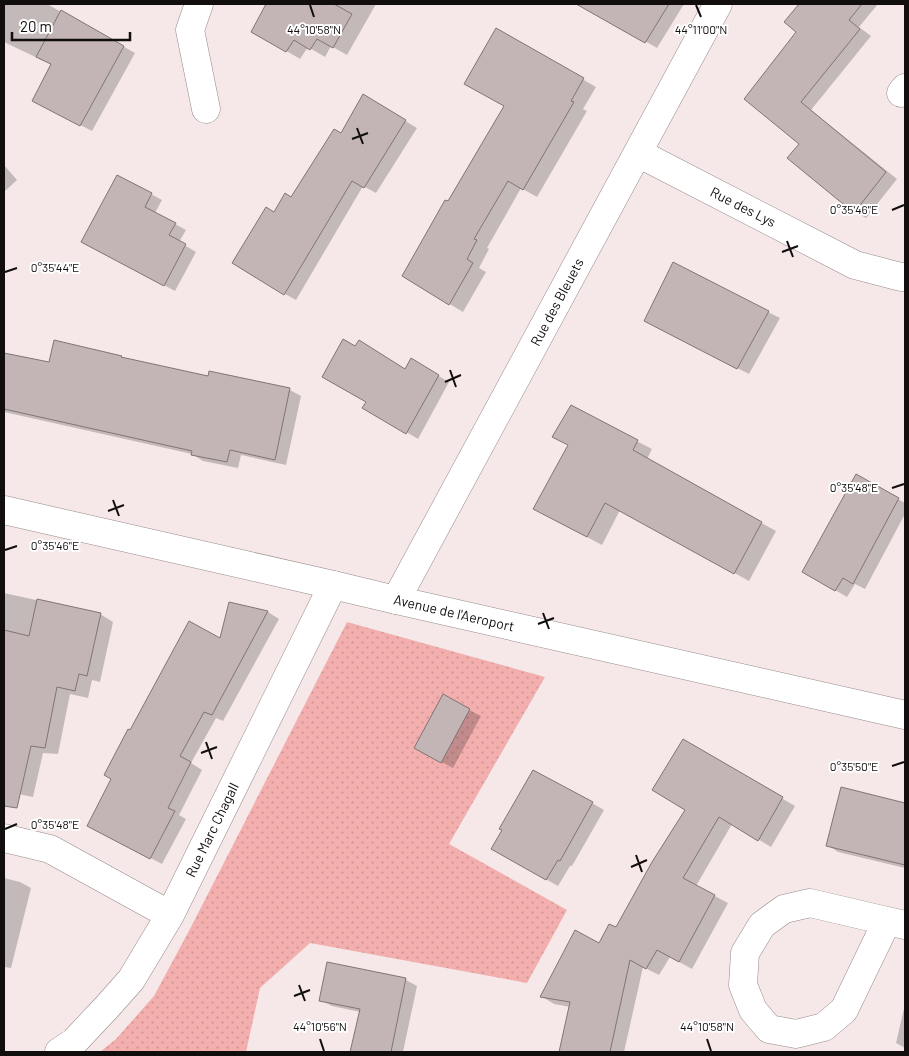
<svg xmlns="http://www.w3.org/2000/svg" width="909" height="1056" font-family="Barlow,sans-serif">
	<defs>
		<pattern id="green-dots" width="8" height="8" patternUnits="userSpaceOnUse" patternTransform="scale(1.25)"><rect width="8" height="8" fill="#f3aeae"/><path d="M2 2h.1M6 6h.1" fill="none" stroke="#cf9494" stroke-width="1.8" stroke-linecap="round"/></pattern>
	</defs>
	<rect width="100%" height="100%" fill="#f6e8e8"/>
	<path fill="url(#green-dots)" d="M347,622L545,677L449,844L567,910L527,983L310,943L260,988L246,1052H100L116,1039L154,996L190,929Z"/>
	<path fill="#0003" d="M4,4H47L135,53L92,131L45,107L52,65L4,42Z
		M268,4H376L347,55L331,46L325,57L308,47L300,59L253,31Z
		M580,4H684L657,48Z
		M801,4H878L859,27L871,36L811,110L897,179L866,218L855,212L800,144L798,31L786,22Z
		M497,30L596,87L583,109L587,111L537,197L521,188L487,248L489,249L479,268L486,272L463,312L403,276L505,106Z
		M363,96L417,128L376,193L363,186L296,300L285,294L275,213L292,198L342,135Z
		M4,165L17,180L4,192Z
		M118,176L162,200L155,213L186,230L179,242L196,252L175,291L93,247Z
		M768,312L780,318L749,374L657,327Z
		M55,341L121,357L125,359L209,377L210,372L290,390L301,396L286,465L241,455L238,468L203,461L192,454L4,412V354L50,364Z
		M356,348L406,370L411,360L449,382L418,439L364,407L368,401Z
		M571,407L652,449L647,459L776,531L749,581L620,510L602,545L549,517L569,445Z
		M856,476L905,503V514L865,589L855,584L847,597L804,572Z
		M4,593L100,614L113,622L100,682L92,680L88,698L70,694L58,754L43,753L33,797L4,791Z
		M230,604L268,612L279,619L223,721L216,718L191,763L202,770L179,815L186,819L162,864L100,832L113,778L130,732L221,640Z
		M469,710L481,716L453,768L416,748Z
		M684,740L795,806L771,847L732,824L696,886L728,903L692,969L670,957L659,975L643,967L624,1052H560L570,1007L554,1004L541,996L616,929L687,809Z
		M841,789L905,804V868L838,852L827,845Z
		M592,803L604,810L572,866H570L558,886L492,849Z
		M4,878L20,882L31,888L11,968L4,967Z
		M328,963L406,980L417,986L403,1052H358L352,1049L360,1012L332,1006L321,1000Z
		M905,1004V1048L896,1043Z"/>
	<path fill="#c3b5b5" stroke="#817474" d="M266,4H334L352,14L333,48L317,39L310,50L294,40L286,52L251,32Z
		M576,4H669L645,43Z
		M799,4H862L849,20L860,29L801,102L886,172L854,213L787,158L799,144L744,99L796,32L784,22Z
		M61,10L124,46L80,126L32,101L51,64L36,57Z
		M496,28L584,78L571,101L574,102L523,190L508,181L474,239L477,240L467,259L473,263L449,305L402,276L445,200L448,201L504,106L464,84Z
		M363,94L406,120L364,188L352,181L284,295L232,263L266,207L274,212L285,193L291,197L334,129L341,133Z
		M117,175L152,193L145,207L176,223L169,235L186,244L164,286L81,242Z
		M673,262L769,311L737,369L644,321Z
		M343,339L355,346L359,340L405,369L411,358L439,375L406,434L362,408L366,402L322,377Z
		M54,340L122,356L121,357L208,376L209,371L290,388L275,460L230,450L227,462L191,455L192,451L4,409V353L49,362Z
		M571,405L638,440L633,450L762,522L734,574L605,503L587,537L533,509L568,445L552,437Z
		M856,474L899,498L853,584L843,578L835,591L802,572Z
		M37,599L101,613L87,676L79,674L75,691L57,687L45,748L31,746L17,808L4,806V630L29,636Z
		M229,602L268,611L212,715L204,712L180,756L191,762L168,808L175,811L150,859L87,826L111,779L104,775L128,729L130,730L189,621L220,638Z
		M443,694L470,709L441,763L414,748Z
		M683,739L783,797L758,841L719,817L683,878L715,895L679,962L657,950L646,969L630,960L610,1052H559L570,1002L540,997L575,930L599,943L609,924L616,927L652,862L685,810L652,790Z
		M533,770L593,802L560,861L558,860L546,880L491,849L502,830L499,829Z
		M841,787L905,803V865L826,846Z
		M327,962L406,978L391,1052H350L360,1009L319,1001Z"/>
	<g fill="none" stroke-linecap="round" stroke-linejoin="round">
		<defs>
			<path id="street" d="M199,4L190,30L206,109
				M901,93L905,88
				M638,153L855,265L901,277H905
				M396,600L718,4
				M4,838L50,849L170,915
				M887,921L844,1010L824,1027L796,1034L769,1029L753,1010L743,985L745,953L762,925L784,909L810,903L887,921L905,925
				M59,1052L74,1042L106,1008L131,980L170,915L333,585"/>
			<path id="secondary" d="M4,510L333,585L396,600L905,715"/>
		</defs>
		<use href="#street" stroke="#978a8a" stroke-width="29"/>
		<use href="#secondary" stroke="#978a8a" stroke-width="29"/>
		<use href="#street" stroke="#fff" stroke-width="28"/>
		<use href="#secondary" stroke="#fff" stroke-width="28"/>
	</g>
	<path fill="none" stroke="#120e0e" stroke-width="2" d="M310,5L314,17M696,5L701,17M357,128L363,144M352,139L368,133M892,210L904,205M787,241L793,257M782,252L798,246M5,272L17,268M450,370L456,387M445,382L461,375M892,488L904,484M113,500L119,516M108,511L124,505M5,550L17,546M543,613L549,629M538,624L554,618M206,742L212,759M201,753L217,747M892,766L904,762M5,829L17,824M636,855L642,872M631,867L647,860M299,985L305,1001M294,996L310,990M320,1039L324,1051M707,1039L711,1051"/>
	<g text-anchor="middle" stroke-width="4" stroke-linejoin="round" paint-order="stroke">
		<g font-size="14" fill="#120e0e" stroke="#fff">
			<text transform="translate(743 207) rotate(27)" y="5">Rue des Lys</text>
			<text transform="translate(557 302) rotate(-62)" y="5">Rue des Bleuets</text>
			<text transform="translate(454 613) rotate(13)" y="5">Avenue de l'Aeroport</text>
			<text transform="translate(212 830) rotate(-64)" y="5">Rue Marc Chagall</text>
		</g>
	</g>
	<g font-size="12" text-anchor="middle" fill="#120e0e" stroke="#fff" stroke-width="4" stroke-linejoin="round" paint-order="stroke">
		<text x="701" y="34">44°11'00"N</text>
		<text x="314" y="34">44°10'58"N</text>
		<text x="854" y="214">0°35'46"E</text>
		<text x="55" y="272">0°35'44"E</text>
		<text x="854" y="492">0°35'48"E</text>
		<text x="55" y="550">0°35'46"E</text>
		<text x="854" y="771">0°35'50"E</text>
		<text x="55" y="829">0°35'48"E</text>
		<text x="320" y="1031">44°10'56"N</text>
		<text x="707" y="1031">44°10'58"N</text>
	</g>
	<rect width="909" height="1056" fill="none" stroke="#120e0e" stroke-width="10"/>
	<path d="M12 32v8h118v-8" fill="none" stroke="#120e0e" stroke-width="2.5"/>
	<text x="20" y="32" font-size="15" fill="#120e0e" stroke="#ffffff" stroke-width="4" paint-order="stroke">20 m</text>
</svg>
